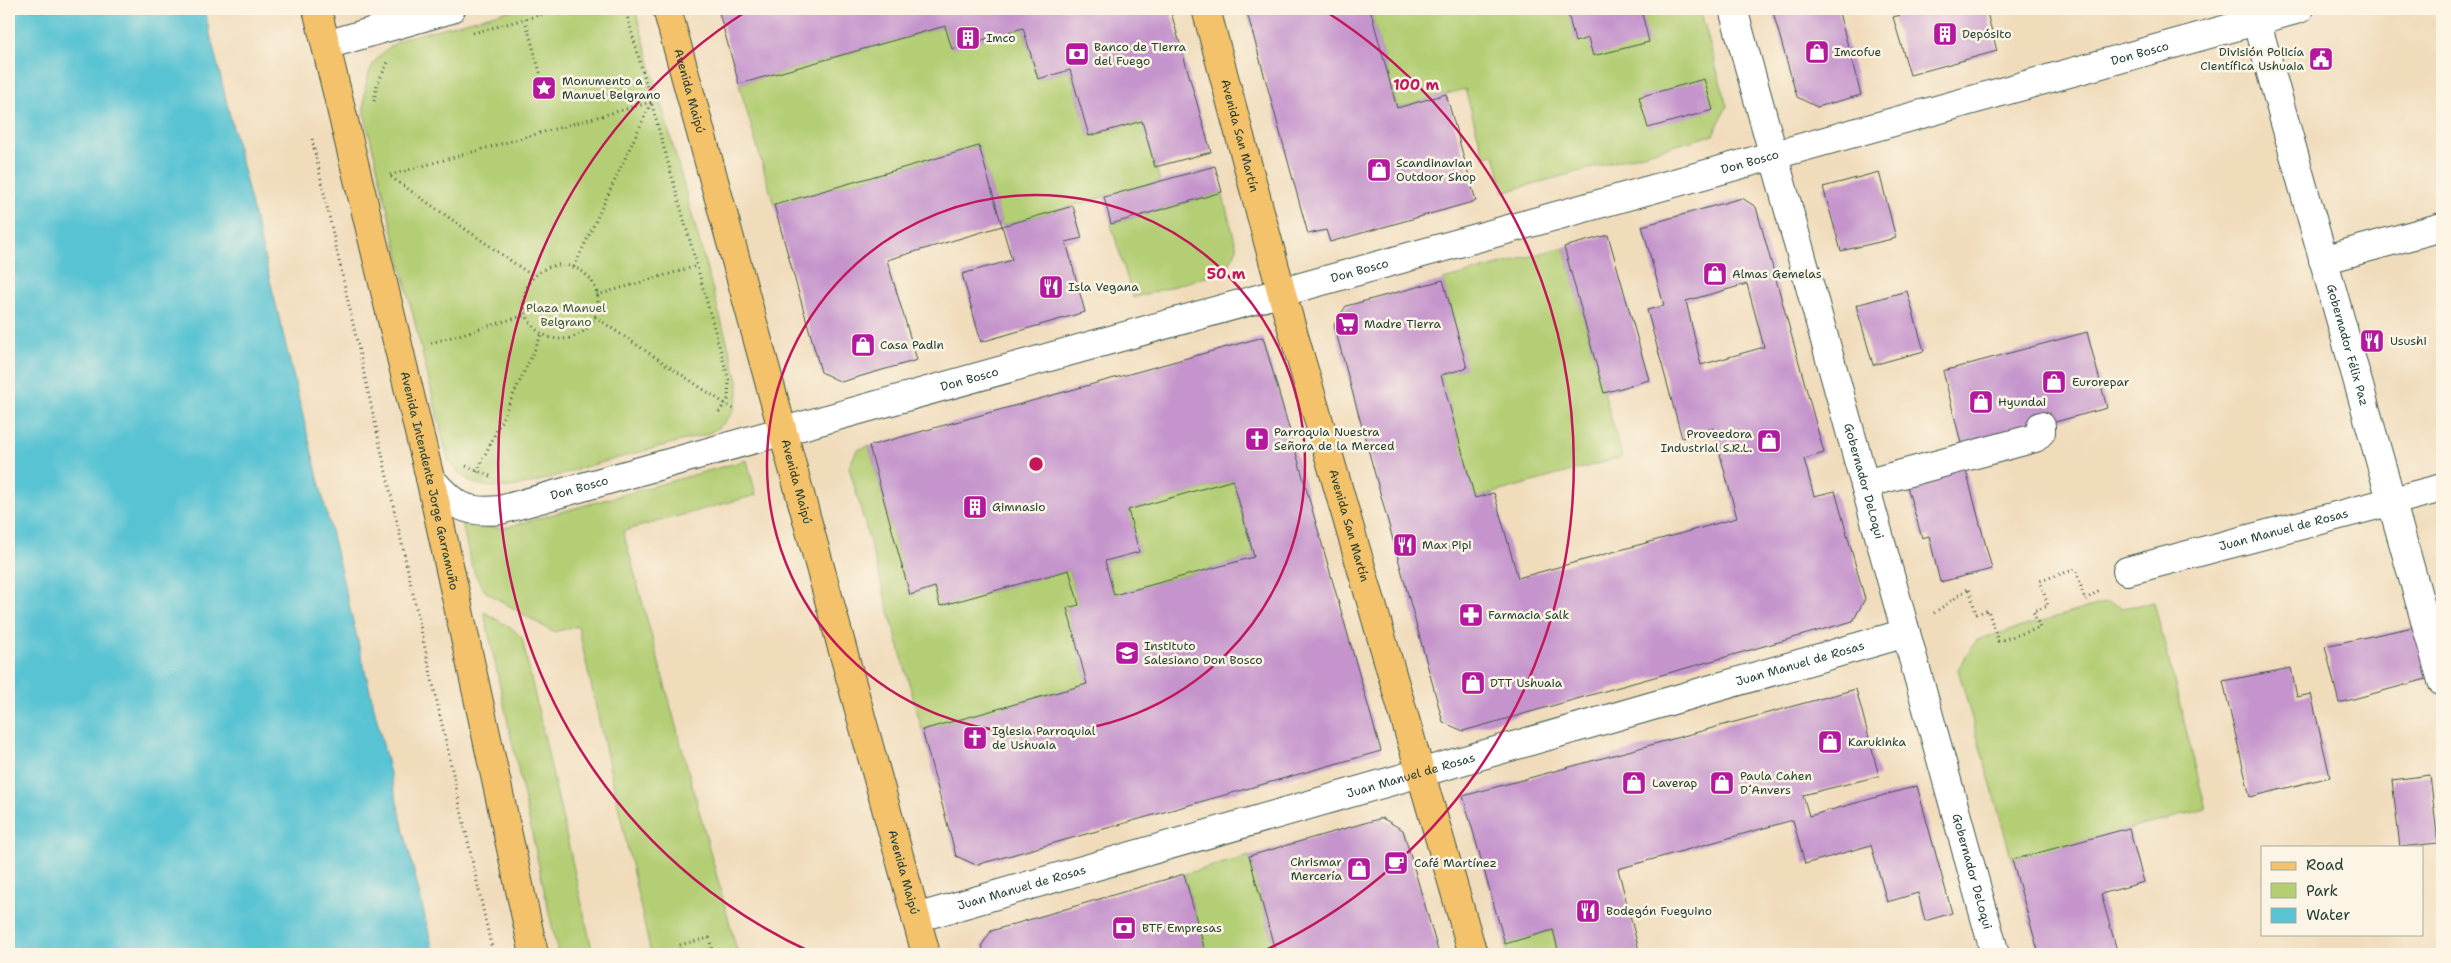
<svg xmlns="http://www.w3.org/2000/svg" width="2451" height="963" font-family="'Shantell Sans',sans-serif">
	<rect width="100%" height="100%" fill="#fcf5e5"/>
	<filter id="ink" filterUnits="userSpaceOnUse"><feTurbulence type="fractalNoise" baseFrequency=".02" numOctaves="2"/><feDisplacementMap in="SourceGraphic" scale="10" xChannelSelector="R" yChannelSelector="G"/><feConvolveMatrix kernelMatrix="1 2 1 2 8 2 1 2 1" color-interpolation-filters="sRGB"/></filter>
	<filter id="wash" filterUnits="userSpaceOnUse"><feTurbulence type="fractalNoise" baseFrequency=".0096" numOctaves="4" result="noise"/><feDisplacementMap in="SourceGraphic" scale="20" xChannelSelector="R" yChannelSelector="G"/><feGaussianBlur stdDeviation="1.12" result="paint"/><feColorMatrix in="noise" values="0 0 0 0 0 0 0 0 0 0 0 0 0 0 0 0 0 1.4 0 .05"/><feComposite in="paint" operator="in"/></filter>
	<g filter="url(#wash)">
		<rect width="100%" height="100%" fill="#f0dcbb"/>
		<path fill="#b4ce74" stroke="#6a8654" d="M515,9H635L738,381C740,407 730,423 707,434C665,445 623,457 581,468C551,477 516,492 484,486C467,483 457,472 448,460L364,112C364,74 371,55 405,38Z
			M1370,9H1700L1727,106L1713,135L1504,192L1494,155L1484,157L1465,89L1397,108Z
			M945,26L952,48L1023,28L1038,79L1070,70L1089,136L1142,121L1160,181L1002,226L979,146L774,205L739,84Z
			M1222,192L1237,249L1226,271L1133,298L1111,224Z
			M1564,247L1622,457L1475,498L1441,375L1466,368L1443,280Z
			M869,446L910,595L935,587L940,606L1069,570L1079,605L1067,609L1087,684L922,730L849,467L857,450Z
			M747,460L756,495L623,531L738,954H651L578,626L553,632L486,592C469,573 467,542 461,518L479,527L504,528Z
			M1233,480L1254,557L1114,595L1105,561L1139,552L1128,510Z
			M2107,602L2123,608L2154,602L2206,809L2012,860L1958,669L1977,640Z
			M484,612L514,630L522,638L593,954H558Z
			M1249,856L1276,954H1206L1184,874Z
			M1553,930L1559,954H1508L1505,944Z"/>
		<path fill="#58c3d3" stroke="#3c8084" d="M9,9H204L434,954H9Z"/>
		<g id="blocks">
			<path fill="#c594cc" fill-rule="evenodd" d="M718,9H1170L1211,152L1155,167L1142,121L1089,136L1070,70L1038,79L1023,28L952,49L945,26L739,84Z
				M1246,9H1370L1397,108L1446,94L1476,201L1330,242L1326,230L1308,234Z
				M1567,9H1641L1649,42L1593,56L1588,38L1575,42Z
				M1772,9H1838L1861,95L1817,107L1797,97Z
				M1910,9H1986L1997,51L1910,75L1893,17L1911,12Z
				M1704,79L1713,110L1648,128L1639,97Z
				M979,146L1002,226L887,260L917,360L841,382L821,372L774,205Z
				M1215,166L1222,192L1111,224L1104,197Z
				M1879,172L1896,238L1841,251L1823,187Z
				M1742,198L1756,207L1824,453L1804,459L1814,496L1835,491L1865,599L1853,621L1463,731L1443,722L1334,325L1346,306L1443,280L1467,368L1441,375L1475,498L1494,493L1518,578L1737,518L1713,428L1682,438L1647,310L1664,306L1642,226ZM1747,284L1764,347L1701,365L1686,301Z
				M1073,206L1082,238L1066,242L1085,312L981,342L962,274L1012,260L1002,226Z
				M1608,235L1649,380L1604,393L1564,247Z
				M1907,291L1924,351L1873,365L1856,305Z
				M2087,332L2107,408L1962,447L1943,371Z
				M1263,337L1381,751L976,865L956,856L922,730L1087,684L1067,608L1079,605L1069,570L940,606L935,587L910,595L869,446ZM1233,480L1254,557L1114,595L1105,561L1139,552L1128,510Z
				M1965,467L1992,569L1940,582L1929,536L1922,538L1906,483Z
				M2418,626L2430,678L2339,703L2325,646Z
				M2291,668L2297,697L2311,694L2330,777L2250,797L2223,681Z
				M1856,689L1879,776L1803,795L1809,816L1917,786L1952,913L1925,921L1918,893L1887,902L1871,845L1805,864L1793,820L1618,869L1640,954H1559L1553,930L1505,944L1463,796Z
				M2430,775L2438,843L2400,847L2392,780Z
				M1382,818L1403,830L1439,954H1276L1249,856Z
				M2129,828L2144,882L2101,894L2118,954H2039L2012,860Z
				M1184,874L1206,954H984L982,945L991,931Z"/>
		</g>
	</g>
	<g filter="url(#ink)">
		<use href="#blocks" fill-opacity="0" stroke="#3e5548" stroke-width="1"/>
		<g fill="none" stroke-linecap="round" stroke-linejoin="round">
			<defs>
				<g id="minor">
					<path id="s1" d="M1733,9L1995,954"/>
					<path id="s2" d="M2253,9L2442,681"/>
					<path d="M326,45L451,9"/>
					<path d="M2323,260L2442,227"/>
					<path id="s3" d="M430,478C453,505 465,514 500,510L2299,9"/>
					<path d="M1865,484L2035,438L2041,432V426"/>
					<path id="s4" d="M2127,571L2442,488"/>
					<path id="s5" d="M916,918L1906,633"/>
				</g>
				<g id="major">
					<path id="s6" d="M317,9L430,478L534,954"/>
					<path id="s7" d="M667,9L926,954"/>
					<path id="s8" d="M1206,9L1282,294L1473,954"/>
				</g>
			</defs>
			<use href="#minor" stroke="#3e5548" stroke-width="30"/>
			<use href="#major" stroke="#3e5548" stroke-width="30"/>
			<path stroke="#3e5548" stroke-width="3" stroke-dasharray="1 4" stroke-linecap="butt" d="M623,9L628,19L729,381L728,399L717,415
				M525,19L541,76
				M473,33L562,9
				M374,101L377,85L388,62
				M312,139L493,954
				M390,175L651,102
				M391,177L534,277
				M524 302a37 37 0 1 1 74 0a37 37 0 1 1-74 0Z
				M574,267L651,103
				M597,295L697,266
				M595,317L736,411
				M431,343L526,315
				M466,466L490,476
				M477,472L542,334
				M1934,613L1969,588L1976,614L1988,610L1998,641L2040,628L2033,611L2048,606L2040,581L2076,569L2085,600L2101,589
				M681,954L679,945L709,938L713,954"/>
			<use href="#minor" stroke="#fff" stroke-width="28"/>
			<use href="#major" stroke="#f3c26a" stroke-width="28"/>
		</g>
	</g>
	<g fill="none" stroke="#c2185b" stroke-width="2.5">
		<circle cx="1036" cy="464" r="269"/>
		<path d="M813 953A537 537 0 0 1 747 11M1325 11A537 537 0 0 1 1259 953"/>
	</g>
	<defs>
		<symbol id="building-square" viewBox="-11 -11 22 22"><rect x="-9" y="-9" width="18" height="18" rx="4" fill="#b5179e" stroke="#fcf5e5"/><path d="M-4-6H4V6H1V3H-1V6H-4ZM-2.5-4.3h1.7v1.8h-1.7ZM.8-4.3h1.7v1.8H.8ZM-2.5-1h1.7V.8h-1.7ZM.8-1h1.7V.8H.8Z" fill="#fff"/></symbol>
		<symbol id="shop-square" viewBox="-11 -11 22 22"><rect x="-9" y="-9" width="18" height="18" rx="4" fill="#b5179e" stroke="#fcf5e5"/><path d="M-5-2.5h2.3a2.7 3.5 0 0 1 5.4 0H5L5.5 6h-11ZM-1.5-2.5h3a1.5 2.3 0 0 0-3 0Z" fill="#fff"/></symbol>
		<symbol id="bank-square" viewBox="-11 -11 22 22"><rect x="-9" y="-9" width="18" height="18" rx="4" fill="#b5179e" stroke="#fcf5e5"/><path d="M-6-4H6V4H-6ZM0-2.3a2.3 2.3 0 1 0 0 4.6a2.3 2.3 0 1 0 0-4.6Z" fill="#fff"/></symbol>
		<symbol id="civic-square" viewBox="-11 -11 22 22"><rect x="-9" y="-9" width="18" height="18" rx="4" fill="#b5179e" stroke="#fcf5e5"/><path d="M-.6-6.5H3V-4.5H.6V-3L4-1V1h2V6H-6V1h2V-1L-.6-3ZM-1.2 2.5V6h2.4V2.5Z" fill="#fff"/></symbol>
		<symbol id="sight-square" viewBox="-11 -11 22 22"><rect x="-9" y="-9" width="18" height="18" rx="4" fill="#b5179e" stroke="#fcf5e5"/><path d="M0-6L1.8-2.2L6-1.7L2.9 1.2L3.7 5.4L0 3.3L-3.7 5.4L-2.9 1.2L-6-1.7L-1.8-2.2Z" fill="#fff"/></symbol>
		<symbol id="restaurant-square" viewBox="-11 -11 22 22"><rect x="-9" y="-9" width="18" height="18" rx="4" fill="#b5179e" stroke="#fcf5e5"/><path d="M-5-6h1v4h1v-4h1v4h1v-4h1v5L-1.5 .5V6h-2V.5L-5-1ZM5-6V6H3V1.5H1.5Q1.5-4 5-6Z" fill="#fff"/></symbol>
		<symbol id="supermarket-square" viewBox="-11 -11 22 22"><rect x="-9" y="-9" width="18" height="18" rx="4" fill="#b5179e" stroke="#fcf5e5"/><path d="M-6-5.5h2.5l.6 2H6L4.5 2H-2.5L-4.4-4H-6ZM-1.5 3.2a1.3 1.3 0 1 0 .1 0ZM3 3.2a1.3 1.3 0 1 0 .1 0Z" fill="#fff"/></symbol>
		<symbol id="church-square" viewBox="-11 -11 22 22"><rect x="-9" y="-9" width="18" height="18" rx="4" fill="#b5179e" stroke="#fcf5e5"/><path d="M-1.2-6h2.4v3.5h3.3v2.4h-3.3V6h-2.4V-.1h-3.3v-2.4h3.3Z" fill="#fff"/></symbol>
		<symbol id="pharmacy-square" viewBox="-11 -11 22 22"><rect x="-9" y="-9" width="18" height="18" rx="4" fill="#b5179e" stroke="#fcf5e5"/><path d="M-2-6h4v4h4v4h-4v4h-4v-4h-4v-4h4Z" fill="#fff"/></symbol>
		<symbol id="school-square" viewBox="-11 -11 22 22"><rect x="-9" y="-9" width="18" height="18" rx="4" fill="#b5179e" stroke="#fcf5e5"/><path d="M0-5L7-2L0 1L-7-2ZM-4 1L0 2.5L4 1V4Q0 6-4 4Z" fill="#fff"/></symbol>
		<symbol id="cafe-square" viewBox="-11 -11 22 22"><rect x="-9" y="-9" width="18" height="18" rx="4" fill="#b5179e" stroke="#fcf5e5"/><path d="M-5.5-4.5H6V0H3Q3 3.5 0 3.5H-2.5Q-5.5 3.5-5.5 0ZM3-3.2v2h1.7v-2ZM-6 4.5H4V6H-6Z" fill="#fff"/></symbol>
	</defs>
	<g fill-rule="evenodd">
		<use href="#building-square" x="1931" y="20" width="28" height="28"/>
		<use href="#building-square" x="954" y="24" width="28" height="28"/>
		<use href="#shop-square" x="1803" y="38" width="28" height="28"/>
		<use href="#bank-square" x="1063" y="40" width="28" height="28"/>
		<use href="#civic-square" x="2307" y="45" width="28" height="28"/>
		<use href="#sight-square" x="530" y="74" width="28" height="28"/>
		<use href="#shop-square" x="1365" y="156" width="28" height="28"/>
		<use href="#shop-square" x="1701" y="260" width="28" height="28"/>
		<use href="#restaurant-square" x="1037" y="273" width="28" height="28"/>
		<use href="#supermarket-square" x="1333" y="310" width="28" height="28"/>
		<use href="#restaurant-square" x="2358" y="327" width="28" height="28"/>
		<use href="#shop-square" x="849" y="331" width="28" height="28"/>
		<use href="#shop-square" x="2040" y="368" width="28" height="28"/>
		<use href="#shop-square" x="1967" y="388" width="28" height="28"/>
		<use href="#church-square" x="1243" y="425" width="28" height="28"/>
		<use href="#shop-square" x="1755" y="427" width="28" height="28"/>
		<use href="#building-square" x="961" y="493" width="28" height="28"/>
		<use href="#restaurant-square" x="1391" y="531" width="28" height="28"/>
		<use href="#pharmacy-square" x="1457" y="601" width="28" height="28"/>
		<use href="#school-square" x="1113" y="639" width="28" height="28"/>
		<use href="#shop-square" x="1459" y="669" width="28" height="28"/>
		<use href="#church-square" x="961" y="724" width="28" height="28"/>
		<use href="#shop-square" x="1816" y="728" width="28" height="28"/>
		<use href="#shop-square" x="1620" y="769" width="28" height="28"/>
		<use href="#shop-square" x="1708" y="769" width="28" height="28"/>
		<use href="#cafe-square" x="1382" y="849" width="28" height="28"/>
		<use href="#shop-square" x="1345" y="855" width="28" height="28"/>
		<use href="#restaurant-square" x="1574" y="897" width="28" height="28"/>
		<use href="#bank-square" x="1110" y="914" width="28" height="28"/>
	</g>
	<g text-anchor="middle" stroke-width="5" stroke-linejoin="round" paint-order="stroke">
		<g font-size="12" fill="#1f3d34" stroke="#fcf5e5" text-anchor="start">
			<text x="1962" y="38">Depósito</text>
			<text x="986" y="42">Imco</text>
			<text x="1094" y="51">Banco de Tierra<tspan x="1094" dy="14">del Fuego</tspan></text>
			<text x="1834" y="56">Imcofue</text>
			<text x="2304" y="56" text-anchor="end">División Policía<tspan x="2304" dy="14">Científica Ushuaia</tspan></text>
			<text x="562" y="85">Monumento a<tspan x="562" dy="14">Manuel Belgrano</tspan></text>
			<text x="1396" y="167">Scandinavian<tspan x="1396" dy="14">Outdoor Shop</tspan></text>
			<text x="1732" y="278">Almas Gemelas</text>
			<text x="1068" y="291">Isla Vegana</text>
			<text x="1364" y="328">Madre Tierra</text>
			<text x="2390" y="345">Usushi</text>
			<text x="880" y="349">Casa Padin</text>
			<text x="2072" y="386">Eurorepar</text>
			<text x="1998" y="406">Hyundai</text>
			<text x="1274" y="436">Parroquia Nuestra<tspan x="1274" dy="14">Señora de la Merced</tspan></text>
			<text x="1752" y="438" text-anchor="end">Proveedora<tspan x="1752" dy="14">Industrial S.R.L.</tspan></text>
			<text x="992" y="511">Gimnasio</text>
			<text x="1422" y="549">Max Pipi</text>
			<text x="1488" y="619">Farmacia Salk</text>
			<text x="1144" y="650">Instituto<tspan x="1144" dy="14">Salesiano Don Bosco</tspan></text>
			<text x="1490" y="687">DTT Ushuaia</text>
			<text x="992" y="735">Iglesia Parroquial<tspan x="992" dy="14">de Ushuaia</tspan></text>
			<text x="1848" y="746">Karukinka</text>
			<text x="1740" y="780">Paula Cahen<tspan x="1740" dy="14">D´Anvers</tspan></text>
			<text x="1652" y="787">Laverap</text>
			<text x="1342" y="866" text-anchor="end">Chrismar<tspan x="1342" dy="14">Mercería</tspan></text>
			<text x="1414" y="867">Café Martínez</text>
			<text x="1606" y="915">Bodegón Fueguino</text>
			<text x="1142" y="932">BTF Empresas</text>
		</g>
		<g font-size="12" fill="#1f3d34" stroke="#fcf5e5">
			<text dy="4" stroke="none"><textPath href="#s3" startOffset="1784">Don Bosco</textPath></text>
			<text dy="4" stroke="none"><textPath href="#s7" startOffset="85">Avenida Maipú</textPath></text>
			<text dy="4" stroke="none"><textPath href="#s8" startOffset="131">Avenida San Martín</textPath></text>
			<text dy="4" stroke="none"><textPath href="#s3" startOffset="1379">Don Bosco</textPath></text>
			<text dy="4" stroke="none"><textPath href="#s3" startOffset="974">Don Bosco</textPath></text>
			<text dy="4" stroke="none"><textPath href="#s2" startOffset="349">Gobernador Félix Paz</textPath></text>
			<text dy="4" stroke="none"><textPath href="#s3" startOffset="569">Don Bosco</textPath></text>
			<text dy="4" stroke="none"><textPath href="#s6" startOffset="485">Avenida Intendente Jorge Garramuño</textPath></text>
			<text dy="4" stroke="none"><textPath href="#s7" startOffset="490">Avenida Maipú</textPath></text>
			<text dy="4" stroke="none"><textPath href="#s1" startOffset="490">Gobernador DeLoqui</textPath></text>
			<text dy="4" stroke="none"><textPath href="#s3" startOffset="164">Don Bosco</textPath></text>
			<text dy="4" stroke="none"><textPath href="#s8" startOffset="536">Avenida San Martín</textPath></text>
			<text dy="4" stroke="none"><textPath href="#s4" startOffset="162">Juan Manuel de Rosas</textPath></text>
			<text dy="4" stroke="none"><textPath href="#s5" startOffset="920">Juan Manuel de Rosas</textPath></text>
			<text dy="4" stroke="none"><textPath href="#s5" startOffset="515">Juan Manuel de Rosas</textPath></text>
			<text dy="4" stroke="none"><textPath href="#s7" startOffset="895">Avenida Maipú</textPath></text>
			<text dy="4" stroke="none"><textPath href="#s1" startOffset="895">Gobernador DeLoqui</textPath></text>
			<text dy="4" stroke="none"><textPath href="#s5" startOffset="110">Juan Manuel de Rosas</textPath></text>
		</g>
		<g font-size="12" fill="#3d5a41" stroke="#fcf5e5">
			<text x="566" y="312">Plaza Manuel<tspan x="566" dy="14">Belgrano</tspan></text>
		</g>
	</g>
	<circle cx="1036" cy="464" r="8" fill="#c2185b" stroke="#fcf5e5" stroke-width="2.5"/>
	<g font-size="15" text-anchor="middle" font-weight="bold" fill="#c2185b" stroke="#fcf5e5" stroke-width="5" stroke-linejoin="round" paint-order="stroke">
		<text x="1416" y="90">100 m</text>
		<text x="1226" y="279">50 m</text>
	</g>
	<rect width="2451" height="963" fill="none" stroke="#fcf5e5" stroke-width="30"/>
	<rect x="2261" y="846" width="162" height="90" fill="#fcf5e5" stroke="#a4ab9e"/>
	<rect x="2271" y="862" width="25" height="8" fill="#f3c26a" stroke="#a4ab9e"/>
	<text x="2306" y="870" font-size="15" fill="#1f3d34">Road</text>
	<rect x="2271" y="883" width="25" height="15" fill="#b4ce74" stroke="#a4ab9e"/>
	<text x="2306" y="896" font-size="15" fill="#1f3d34">Park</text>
	<rect x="2271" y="908" width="25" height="15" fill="#58c3d3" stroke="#a4ab9e"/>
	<text x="2306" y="920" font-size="15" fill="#1f3d34">Water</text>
</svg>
